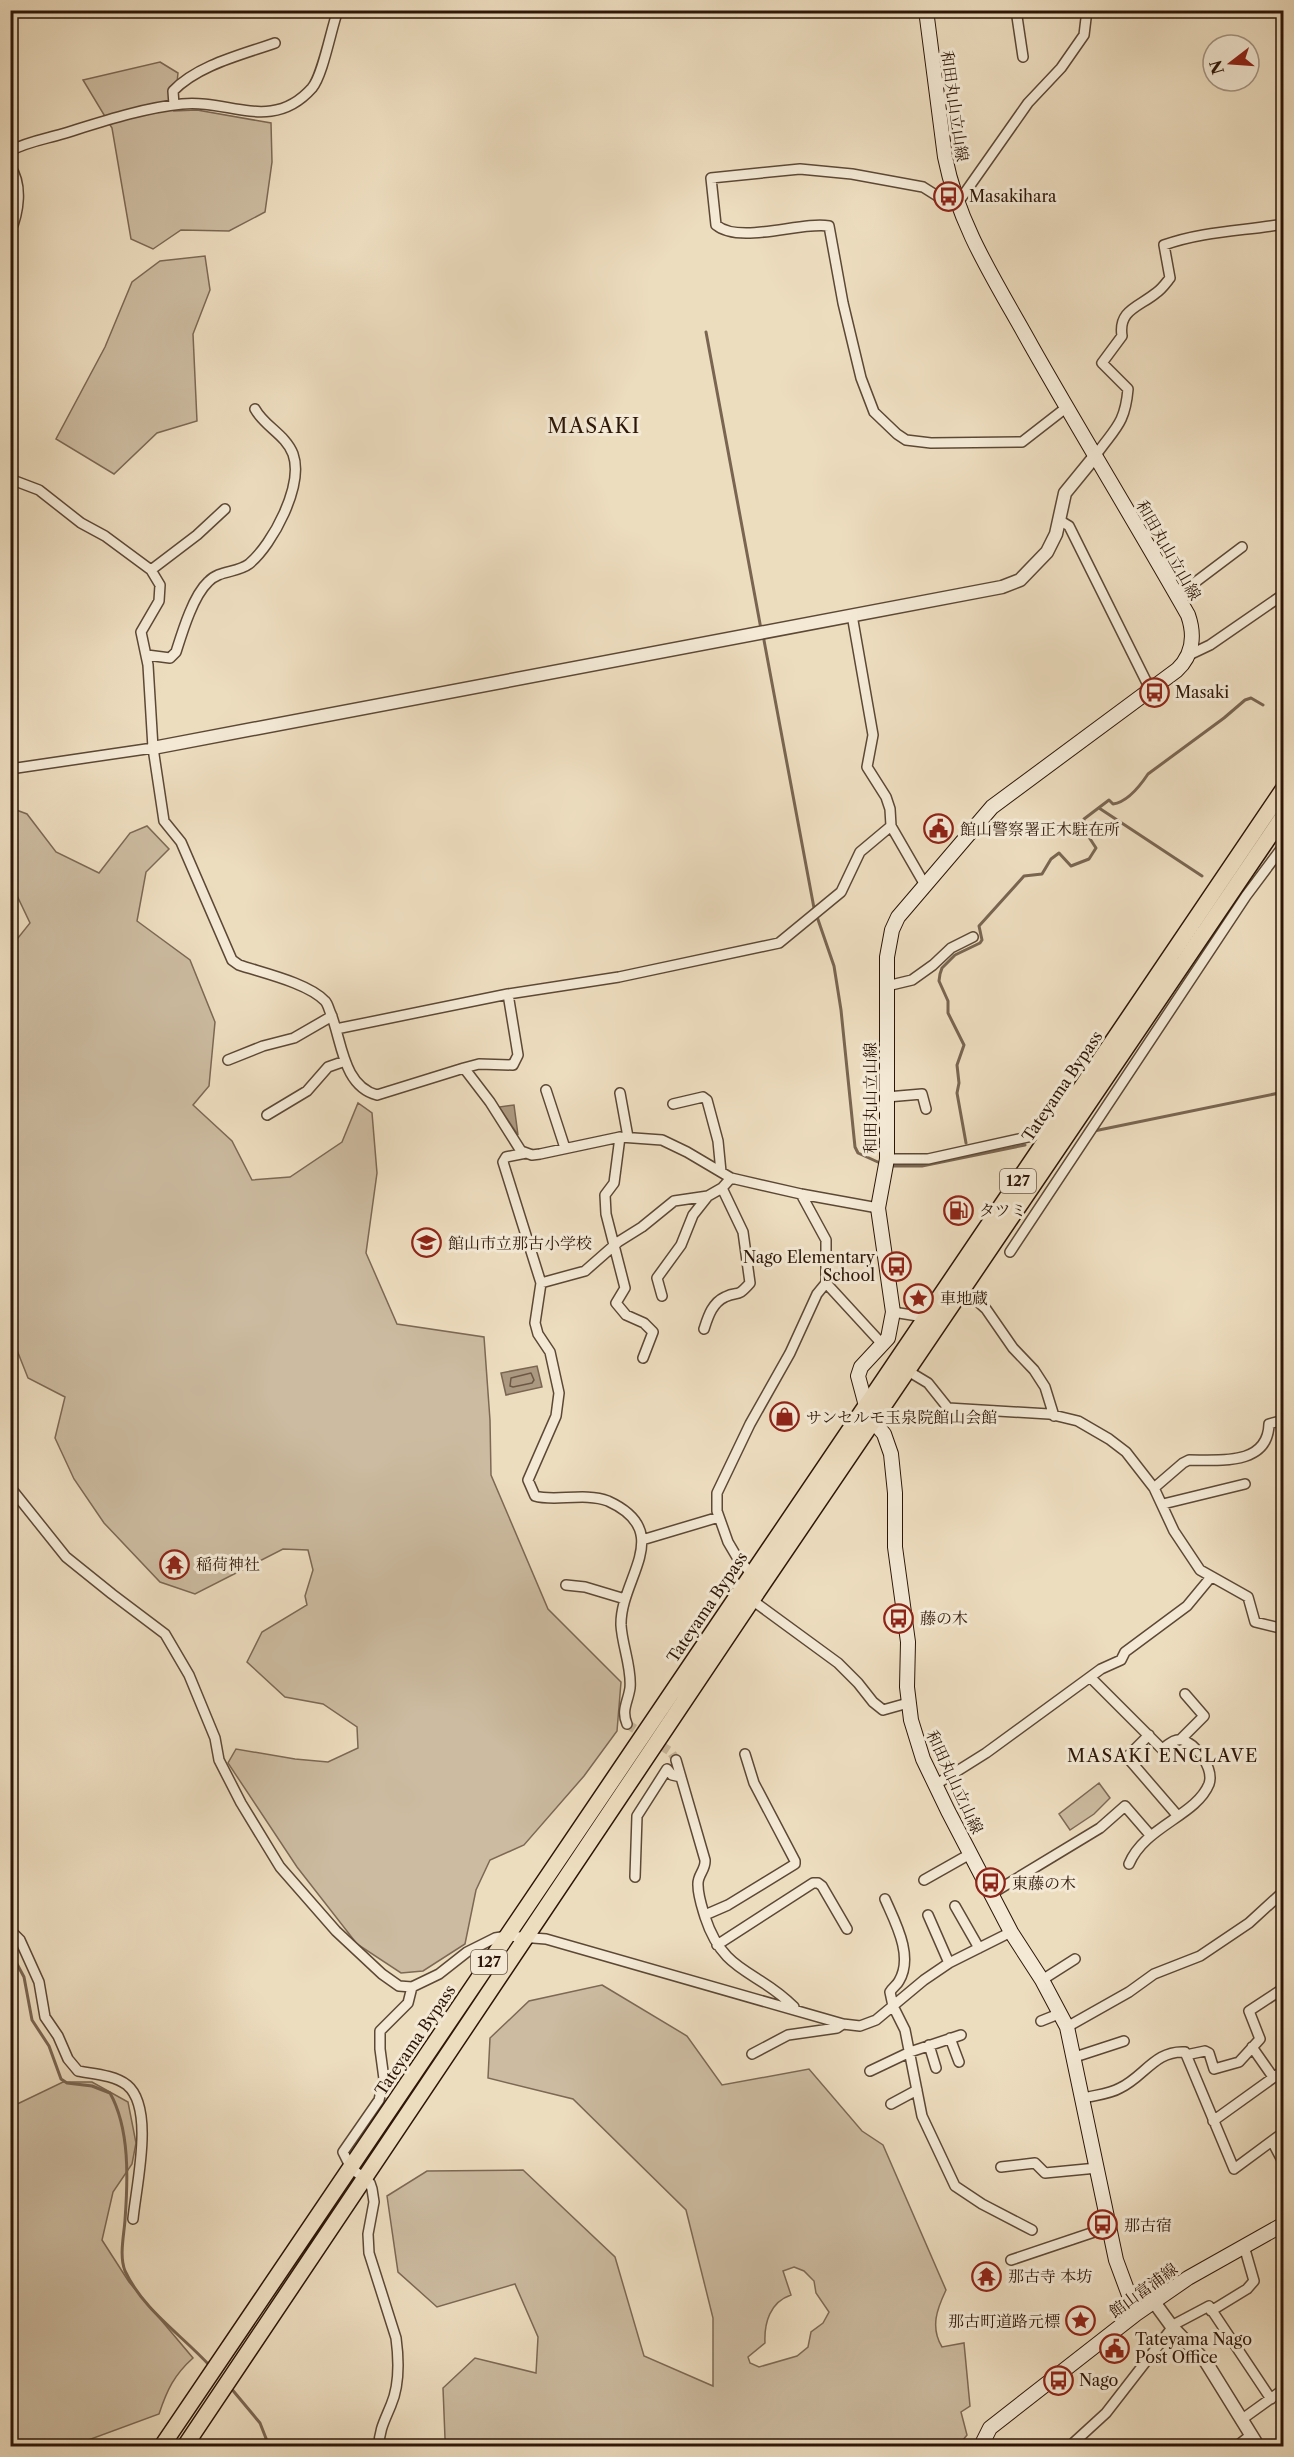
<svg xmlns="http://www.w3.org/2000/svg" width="1294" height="2457" font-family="'Libre Caslon Text','Noto Serif JP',serif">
	<rect width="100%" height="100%" fill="#edddbf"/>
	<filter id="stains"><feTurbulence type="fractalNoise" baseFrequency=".00333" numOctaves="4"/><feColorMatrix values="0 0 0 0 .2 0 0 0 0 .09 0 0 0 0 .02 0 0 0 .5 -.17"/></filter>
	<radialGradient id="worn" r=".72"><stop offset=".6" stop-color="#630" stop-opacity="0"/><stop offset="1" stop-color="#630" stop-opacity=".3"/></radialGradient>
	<path fill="#ccbba0" stroke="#7c6854" stroke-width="1.5" fill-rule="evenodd" d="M160,62L178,73L174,111L197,110L271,123L272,162L265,212L229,231L181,230L153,249L131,239L112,128L83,80Z
		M205,256L210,290L193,334L197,421L157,433L114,474L56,439L105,347L132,282L160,261Z
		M11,808L27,814L56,852L99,873L130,833L147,826L169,849L146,872L137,921L190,960L215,1022L209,1086L193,1105L232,1141L252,1180L290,1177L342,1142L358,1103L372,1113L377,1173L366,1253L397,1324L484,1337L490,1420L491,1475L548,1609L621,1682L617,1731L584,1776L524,1845L490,1860L476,1890L465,1944L423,1971L401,1973L357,1944L297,1867L228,1763L236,1749L295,1759L328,1762L358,1748L357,1727L323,1704L285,1697L247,1662L262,1632L307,1605L305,1596L313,1570L308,1550L283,1549L195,1594L160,1582L104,1523L74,1479L55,1438L65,1397L28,1378L11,1335L10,948L30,923L11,883Z
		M1099,1783L1110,1798L1094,1814L1070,1830L1059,1814Z
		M602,1985L687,2036L722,2085L809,2069L862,2131L883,2145L946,2290C937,2309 930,2327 942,2347L964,2343L970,2406L961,2412L967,2435L958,2446H448L445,2438L443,2388L475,2358L536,2373L538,2337L515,2284L437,2307L398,2272L387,2196L427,2171L523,2170L615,2257L644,2356L713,2386V2318L686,2210L573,2099L488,2078L490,2038L529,2001ZM794,2267L804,2271L814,2281L816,2293L829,2312L823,2323L811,2332L808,2347L797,2356L759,2367L750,2363L748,2357L765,2343C764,2323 770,2302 791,2295L783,2271Z
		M63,2082H92L128,2102L136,2143L132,2164L113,2192L102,2240L129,2282L193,2358C174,2375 167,2390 159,2414L72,2446H11V2107Z"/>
	<path fill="#ac9981" stroke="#796551" stroke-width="1.5" d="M514,1105L518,1135L499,1107Z
		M537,1366L542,1387L506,1395L501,1373Z"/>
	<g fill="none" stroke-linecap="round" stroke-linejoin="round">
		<path stroke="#6c5844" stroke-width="1.5" d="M531,1373L534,1380L532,1383L513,1387L510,1386L511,1378Z"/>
		<path stroke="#796551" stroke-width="3" d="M706,332L761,629
			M763,635L814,908L834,966L841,1010L855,1147L858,1153L880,1163
			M1099,808L1202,876
			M1094,1131L1284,1092
			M966,1143L957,1093L959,1083L957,1065L964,1045L948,1013V1001L939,981L940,974L942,968L955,955L980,943L982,940L979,926L1024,876L1042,874L1051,859L1059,853L1071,866L1089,859L1096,848L1083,828L1084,819L1109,800L1113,804C1128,802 1140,786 1148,774L1224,718L1245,700L1251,698L1263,705
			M893,1166H922L1025,1145
			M10,1951L24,1977L32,2020L49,2046L61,2079L67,2083L92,2086L110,2093C130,2129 128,2180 125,2220C124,2235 119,2256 125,2271C144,2311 181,2334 211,2367
			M230,2387L260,2423L269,2446"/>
		<path stroke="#c7b59a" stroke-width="9" stroke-dasharray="9 4.5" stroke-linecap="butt" d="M627,1724L671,1752L676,1760"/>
		<defs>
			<path id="minor" d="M1016,10L1023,57
				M174,105L173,91C198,65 241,55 275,43
				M10,151C26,142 45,139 62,134C101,122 142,108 182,104C229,99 272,133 312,88C323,75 331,29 338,10
				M10,166C23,185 19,212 10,233
				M1067,407L1022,442L931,443L906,440L897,434L874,412L861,378L843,303L829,226C801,221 740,245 716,225L711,178L800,169L852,174L923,187L950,204H957L1028,103L1061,68L1084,35L1087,10
				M1096,455C1115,428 1125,424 1128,389L1102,363L1122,336C1118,310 1139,307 1156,293C1162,289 1166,283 1170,278L1164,245C1203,231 1243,231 1284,224
				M10,479L39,490L81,523L105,536L151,570L160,585L159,601L141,632L148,665L153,748L164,821L181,842L232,960L239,965C263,973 308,983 325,1001C328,1004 329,1010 331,1014C342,1042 343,1086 377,1095L464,1068L490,1102L521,1151L532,1155L540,1154L620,1137L662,1140L687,1152L731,1178L801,1194L878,1208
				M1059,520L1069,526L1150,689
				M151,570L197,535L225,509
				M1177,596L1242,547
				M852,615L873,735L867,767L886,797L890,809L891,826L925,885
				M147,655L170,658L176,652C182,633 193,596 208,582C219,570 237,573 249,564C273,544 304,485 293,454C286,435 264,426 255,409
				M1189,655L1210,645L1284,594
				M10,769L153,748
				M887,986L912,980L933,965L951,948L973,937
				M336,1029L508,994L619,977L779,943L841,892L860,852L891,826
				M228,1060L263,1046L294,1038L332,1016
				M464,1068L479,1064L513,1065L518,1055L508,994
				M546,1090L565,1148
				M620,1093L628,1137
				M887,1097L922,1094L926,1109
				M673,1104L703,1097L707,1100L718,1141L721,1172
				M267,1115L307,1091L328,1067L345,1061
				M620,1137L614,1183L605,1195L606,1214L625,1288L616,1303L626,1315L644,1323L653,1332L643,1358
				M526,1153L506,1157L503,1162L541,1283L535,1323L538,1334L550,1352L559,1393L556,1416L528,1480L535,1496C554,1502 585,1492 608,1501C676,1532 620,1578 621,1625C622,1645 632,1668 630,1688C628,1702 621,1710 627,1724
				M887,1159H928L1037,1135L1068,1087L1078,1094
				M1010,1252L1246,896L1284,845
				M541,1283L585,1271L618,1242L642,1227L674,1201L708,1196L722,1188L731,1178
				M826,1283L883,1345
				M964,1289L986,1309L1013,1348L1034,1370L1045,1387L1054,1416
				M662,1296L657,1278L681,1245L693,1215L708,1196
				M893,1312L924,1317
				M704,1329C708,1317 712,1303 725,1297C739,1290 736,1299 750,1283L743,1232L722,1188
				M908,1371L928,1383L948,1408L1049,1414L1078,1421L1109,1439L1126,1452L1154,1488L1174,1531L1200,1570L1248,1597L1255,1622L1284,1629
				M10,1487L66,1557L112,1594L165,1634L189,1675L215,1738L219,1760L241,1803L280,1867L336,1931L382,1974L399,1986L412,1987L439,1974L467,1952L495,1938L507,1936L546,1939L843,2024L860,2026L876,2020L924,1980L949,1963L1011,1932
				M1154,1488L1183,1463L1189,1460C1219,1460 1268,1466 1269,1424L1284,1420
				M1163,1504L1245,1484
				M642,1540L719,1517
				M751,1573L738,1559L728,1542L717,1511V1493L750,1424L790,1353L817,1294L826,1283V1240L801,1194
				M566,1585L585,1587L625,1599
				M752,1600L838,1663L858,1683L873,1702L883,1710L908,1703
				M1090,1677L1162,1749C1168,1745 1175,1738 1182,1740C1197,1744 1214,1769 1209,1784C1196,1816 1145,1826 1129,1864
				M1149,1735L1127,1757L1177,1815
				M1181,1739L1204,1716L1185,1694
				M1284,1758V1759
				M676,1760L705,1860C706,1870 697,1875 698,1885C698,1896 702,1907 705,1917C724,1975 757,1969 794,2007
				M935,1785L986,1753L1101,1669L1121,1660L1125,1652L1187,1606L1211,1577
				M635,1877L637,1816L667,1769L672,1775L681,1777
				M924,1880L970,1854
				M991,1894L1100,1828L1125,1806L1151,1836
				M885,1899C895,1922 914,1956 899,1981C897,1985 893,1987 890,1992L893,2006L905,2030L922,2116L955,2186L982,2204L1032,2230
				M955,1906L979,1948
				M705,1915L728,1905L795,1864V1861L754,1783L745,1754
				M928,1915L949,1963
				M10,1930L20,1940L39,1982L45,2017L58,2036L68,2059L78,2071C94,2074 114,2075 127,2085C155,2108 136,2186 133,2219
				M717,1945L813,1883H818L822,1886L847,1929
				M1042,1980L1075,1959
				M1041,2021L1061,2013
				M1067,2027L1129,1992L1154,1974L1200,1956L1249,1923L1284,1891
				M950,2038L959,2062
				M929,2045L936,2068
				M1252,2047L1273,2077
				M752,2054L788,2035L837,2028L843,2024
				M1186,2055L1205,2051L1209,2053L1214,2069L1239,2062L1260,2039L1249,2011L1284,1988
				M1075,2057L1124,2041
				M870,2071L910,2052L961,2035
				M1084,2098C1095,2095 1110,2094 1120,2088C1144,2077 1155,2050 1185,2052L1234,2169L1284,2132
				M891,2104L917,2090
				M1213,2121L1284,2070
				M1272,2141L1284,2164
				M1001,2167L1035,2163L1045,2173L1097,2168
				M1011,2260L1109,2227
				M1211,2311L1247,2289L1254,2281L1244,2246
				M1241,2420L1284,2389
				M379,2446C379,2430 385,2420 391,2405C400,2384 399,2360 396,2338L369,2253L368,2234L374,2202L372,2189L370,2183L351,2168L343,2152L379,2100L384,2079L380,2049V2031L408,2003L412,1987
				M1070,2446L1106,2413L1175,2324L1209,2306L1271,2399
				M1237,2446L1251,2435"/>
			<path id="tertiary" d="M153,748L1002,587L1020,580L1047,552L1056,534L1065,493L1096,455
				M1154,2302L1173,2328L1206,2362L1258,2446"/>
			<path id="secondary" d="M926,10L945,157C959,228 998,285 1032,347C1083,437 1137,525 1188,615C1195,635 1193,655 1177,670L992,807L898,917L892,930L887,957V1159L878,1208L893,1312L888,1338L861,1367L858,1376L866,1406L874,1422L884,1434L891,1454L895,1493V1547L908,1642L907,1687L911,1720L923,1759L948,1811L1011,1932L1042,1980L1067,2027L1116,2260L1136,2314
				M981,2446L990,2428L1136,2314L1188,2278L1284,2224"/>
			<path id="trunk" d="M162,2446L1284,788
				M185,2446L752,1600L1284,815"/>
		</defs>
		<use href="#minor" stroke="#5d4836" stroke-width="12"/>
		<use href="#tertiary" stroke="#5d4836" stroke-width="15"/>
		<use href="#secondary" stroke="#2d1608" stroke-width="16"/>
		<use href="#trunk" stroke="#2d1608" stroke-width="18"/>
		<use href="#minor" stroke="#f3e9d5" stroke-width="9"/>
		<use href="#tertiary" stroke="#f3e9d5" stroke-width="12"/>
		<use href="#secondary" stroke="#f3e9d5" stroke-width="14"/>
		<use href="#trunk" stroke="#edddbf" stroke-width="15"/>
	</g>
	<defs>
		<symbol id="bus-ring" viewBox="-11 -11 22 22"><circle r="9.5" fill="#f3e9d5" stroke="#8f2418" stroke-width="1.5"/><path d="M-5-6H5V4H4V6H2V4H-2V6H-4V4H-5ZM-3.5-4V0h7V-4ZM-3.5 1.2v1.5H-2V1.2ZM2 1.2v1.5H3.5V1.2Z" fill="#8f2418"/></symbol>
		<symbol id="civic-ring" viewBox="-11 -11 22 22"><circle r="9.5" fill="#f3e9d5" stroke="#8f2418" stroke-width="1.5"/><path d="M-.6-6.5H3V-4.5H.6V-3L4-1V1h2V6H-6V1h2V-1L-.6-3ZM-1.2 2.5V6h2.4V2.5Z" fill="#8f2418"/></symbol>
		<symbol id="fuel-ring" viewBox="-11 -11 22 22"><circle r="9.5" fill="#f3e9d5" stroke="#8f2418" stroke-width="1.5"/><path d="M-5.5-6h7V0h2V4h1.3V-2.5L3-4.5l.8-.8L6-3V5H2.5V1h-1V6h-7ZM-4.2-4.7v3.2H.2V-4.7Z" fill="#8f2418"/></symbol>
		<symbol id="school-ring" viewBox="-11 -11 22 22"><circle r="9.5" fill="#f3e9d5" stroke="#8f2418" stroke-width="1.5"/><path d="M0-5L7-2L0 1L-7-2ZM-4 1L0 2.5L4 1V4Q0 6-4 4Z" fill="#8f2418"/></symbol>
		<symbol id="sight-ring" viewBox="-11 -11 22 22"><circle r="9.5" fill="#f3e9d5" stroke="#8f2418" stroke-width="1.5"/><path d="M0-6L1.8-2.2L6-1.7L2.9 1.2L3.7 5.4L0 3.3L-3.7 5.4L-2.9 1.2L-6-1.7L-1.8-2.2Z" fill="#8f2418"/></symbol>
		<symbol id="shop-ring" viewBox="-11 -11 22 22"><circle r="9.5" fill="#f3e9d5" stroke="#8f2418" stroke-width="1.5"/><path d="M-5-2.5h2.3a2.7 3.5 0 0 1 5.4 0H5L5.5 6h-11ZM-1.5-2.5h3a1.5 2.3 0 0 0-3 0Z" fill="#8f2418"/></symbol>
		<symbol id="temple-ring" viewBox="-11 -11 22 22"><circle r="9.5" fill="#f3e9d5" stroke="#8f2418" stroke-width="1.5"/><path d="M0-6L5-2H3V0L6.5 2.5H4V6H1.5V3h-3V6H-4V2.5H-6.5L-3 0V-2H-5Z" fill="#8f2418"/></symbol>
	</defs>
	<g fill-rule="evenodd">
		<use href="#bus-ring" x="932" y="180" width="33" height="33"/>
		<use href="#bus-ring" x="1138" y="676" width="33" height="33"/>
		<use href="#civic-ring" x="922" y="812" width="33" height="33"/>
		<use href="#fuel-ring" x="942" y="1194" width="33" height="33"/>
		<use href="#school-ring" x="410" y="1226" width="33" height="33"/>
		<use href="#bus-ring" x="880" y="1250" width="33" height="33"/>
		<use href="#sight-ring" x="902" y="1282" width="33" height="33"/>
		<use href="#shop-ring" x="768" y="1400" width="33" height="33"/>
		<use href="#temple-ring" x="158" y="1548" width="33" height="33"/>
		<use href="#bus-ring" x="882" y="1602" width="33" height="33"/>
		<use href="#bus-ring" x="974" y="1866" width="33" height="33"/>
		<use href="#bus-ring" x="1086" y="2208" width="33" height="33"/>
		<use href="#temple-ring" x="970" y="2260" width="33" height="33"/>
		<use href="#sight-ring" x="1064" y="2304" width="33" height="33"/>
		<use href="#civic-ring" x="1098" y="2332" width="33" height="33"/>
		<use href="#bus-ring" x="1042" y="2364" width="33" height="33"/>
	</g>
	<g text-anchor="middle" stroke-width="6" stroke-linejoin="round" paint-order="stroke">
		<g fill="#f3e9d5" stroke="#685546" stroke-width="1.5">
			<rect x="1000" y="1169" width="36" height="24" rx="4.5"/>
			<rect x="471" y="1950" width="36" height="24" rx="4.5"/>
		</g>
		<g font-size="15" font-weight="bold" fill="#2d1608">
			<text x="1018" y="1186">127</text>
			<text x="489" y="1967">127</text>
		</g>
		<g font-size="16" fill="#2d1608" stroke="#f3e9d5">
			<text transform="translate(955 106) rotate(82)" y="6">和田丸山立山線</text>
			<text transform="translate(1169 550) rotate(60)" y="6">和田丸山立山線</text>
			<text transform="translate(1062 1086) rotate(-56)" y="6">Tateyama Bypass</text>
			<text transform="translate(870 1098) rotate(-90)" y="6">和田丸山立山線</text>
			<text transform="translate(707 1607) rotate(-56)" y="6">Tateyama Bypass</text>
			<text transform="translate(955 1782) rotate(65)" y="6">和田丸山立山線</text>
			<text transform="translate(415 2040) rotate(-56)" y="6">Tateyama Bypass</text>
			<text transform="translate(1143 2290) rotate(-36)" y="6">館山富浦線</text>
		</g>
		<g font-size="16" fill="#2d1608" stroke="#f3e9d5" text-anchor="start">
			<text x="969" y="202">Masakihara</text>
			<text x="1175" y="698">Masaki</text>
			<text x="960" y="835">館山警察署正木駐在所</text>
			<text x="979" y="1216">タツミ</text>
			<text x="448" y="1249">館山市立那古小学校</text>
			<text x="875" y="1263" text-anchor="end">Nago Elementary<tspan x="875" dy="18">School</tspan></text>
			<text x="940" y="1304">車地蔵</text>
			<text x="806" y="1423">サンセルモ玉泉院館山会館</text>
			<text x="196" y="1570">稲荷神社</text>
			<text x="920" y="1624">藤の木</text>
			<text x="1012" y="1889">東藤の木</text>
			<text x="1124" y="2231">那古宿</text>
			<text x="1008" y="2282">那古寺 本坊</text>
			<text x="1060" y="2327" text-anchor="end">那古町道路元標</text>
			<text x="1135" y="2345">Tateyama Nago<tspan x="1135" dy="18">Post Office</tspan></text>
			<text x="1079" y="2386">Nago</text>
		</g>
		<g font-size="18" letter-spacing="1.5" fill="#2d1608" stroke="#f3e9d5">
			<text x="1163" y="1762">MASAKI ENCLAVE</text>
		</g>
		<g font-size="20" letter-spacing="1.5" fill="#2d1608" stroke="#f3e9d5">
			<text x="594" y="433">MASAKI</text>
		</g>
	</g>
	<rect width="1294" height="2457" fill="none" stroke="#edddbf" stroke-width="36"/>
	<rect x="12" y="12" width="1270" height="2433" fill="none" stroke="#2d1608" stroke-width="3"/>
	<rect x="18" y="18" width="1258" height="2421" fill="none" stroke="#2d1608" stroke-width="1.5"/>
	<g transform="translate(1231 63) rotate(253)"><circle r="28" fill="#f3e9d5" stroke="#a49583" stroke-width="1.5"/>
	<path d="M0-4.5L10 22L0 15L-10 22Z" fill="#8f2418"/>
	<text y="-9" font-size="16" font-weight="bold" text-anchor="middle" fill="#2d1608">N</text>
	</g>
	<rect width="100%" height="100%" filter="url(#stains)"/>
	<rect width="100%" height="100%" fill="url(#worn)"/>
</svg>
